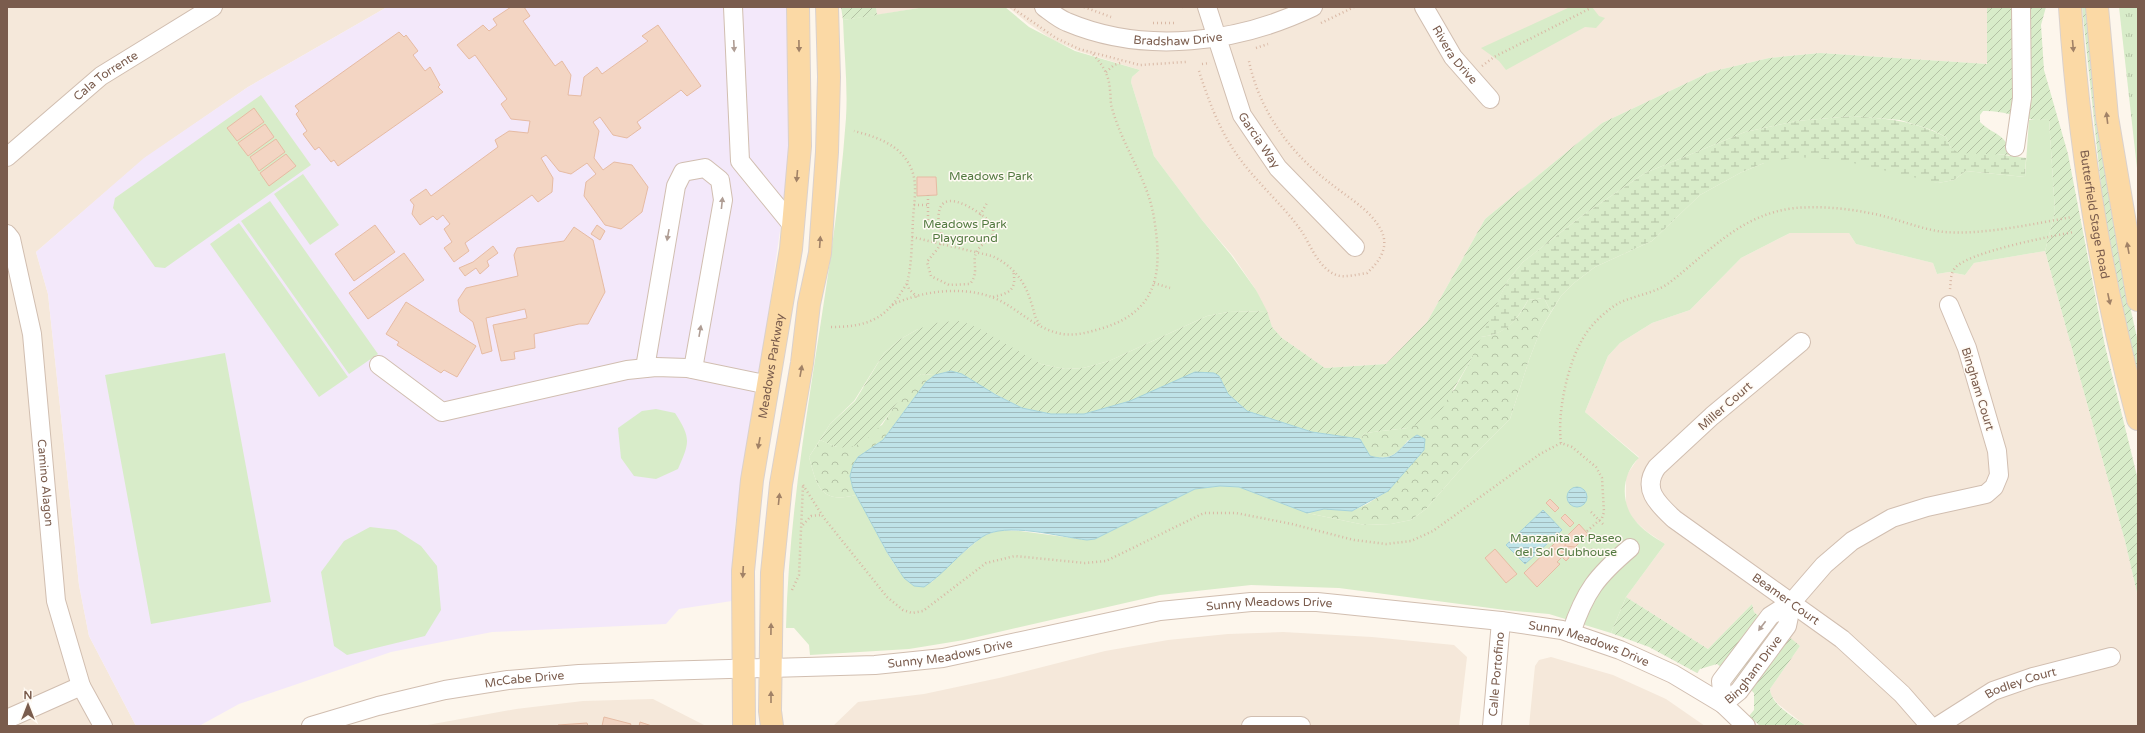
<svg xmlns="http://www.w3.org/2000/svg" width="2145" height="733" font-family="'Varela Round',sans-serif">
	<defs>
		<pattern id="grass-tufts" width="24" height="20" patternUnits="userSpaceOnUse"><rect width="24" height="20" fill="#d8ecc9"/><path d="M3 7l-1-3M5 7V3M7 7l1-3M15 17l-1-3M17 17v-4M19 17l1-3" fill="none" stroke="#b4c2a5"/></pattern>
		<pattern id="forest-crowns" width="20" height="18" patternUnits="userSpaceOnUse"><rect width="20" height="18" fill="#d8ecc9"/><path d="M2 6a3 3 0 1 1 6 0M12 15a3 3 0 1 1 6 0" fill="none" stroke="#b4c2a5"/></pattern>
		<pattern id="wetland-marsh" width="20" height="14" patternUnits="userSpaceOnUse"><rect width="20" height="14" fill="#d8ecc9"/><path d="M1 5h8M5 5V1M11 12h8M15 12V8" fill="none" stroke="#b4c2a5"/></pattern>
		<pattern id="garden-furrows" width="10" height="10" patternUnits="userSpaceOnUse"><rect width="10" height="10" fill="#d8ecc9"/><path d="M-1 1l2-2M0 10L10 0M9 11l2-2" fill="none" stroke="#b4c2a5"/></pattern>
		<pattern id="water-rules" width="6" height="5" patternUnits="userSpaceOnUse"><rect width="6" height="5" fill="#bfe3e8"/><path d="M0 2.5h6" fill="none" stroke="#a0bbbe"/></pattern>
	</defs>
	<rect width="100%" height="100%" fill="#fdf6ec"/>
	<path fill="#f5e8da" d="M7,7H387L248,87L145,158L36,252L48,294L79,585L89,636L136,726H7Z
		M876,7H925L877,15Z
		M1008,7H1987V64L1820,53L1769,58L1710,72L1602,123L1485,219L1427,322L1386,364L1325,368L1282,338L1272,327L1256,290L1233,256L1202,220L1154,156L1131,82L1132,77L1140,70L1078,51L1053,40L1029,24Z
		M1790,233H1849L1856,244L1933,263L1937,274L1949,272L1965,275L1974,263L2045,251L2125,541L2138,597V726H1806L1778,704L1771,695L1770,689L1800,646L1754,612L1752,604L1708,649L1626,597L1665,544L1646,531L1633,519L1626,506V476L1639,457L1585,412L1608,356L1620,343L1652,323L1690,310L1741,258Z
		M1283,632L1372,637L1454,645L1467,657L1459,726H833L858,702L924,694L999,678L1105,651L1168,640L1228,634Z
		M1551,657L1613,675L1666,699L1705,726H1529L1535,666L1539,660Z
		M653,699L706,726H422L516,709L583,701Z"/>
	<path fill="#f3e8fa" d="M387,7H786L790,92L787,181L756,401L735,524L732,601L679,609L666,624L492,632L391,652L239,704L199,726H136L89,636L79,585L48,294L36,252L144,158L248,87Z"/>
	<path fill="url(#grass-tufts)" d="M2119,7H2138V177Z"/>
	<path fill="url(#forest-crowns)" d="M1544,298L1551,312L1541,329L1529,360L1510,419L1467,462L1426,509L1411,520L1391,524L1365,525L1307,513L1324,509L1352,511L1367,504L1388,491L1424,450L1408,440C1398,454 1388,461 1370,456L1360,439L1365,433L1407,428L1454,390L1470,361L1480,337C1504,335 1517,321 1528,300Z
		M921,374L935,375L917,394L883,440L858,457L853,489L856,495C821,504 817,487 809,457L820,440L837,447L882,425L910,382Z"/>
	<path fill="url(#wetland-marsh)" d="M1852,116C1889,119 1912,120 1946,137L1951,148L2026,158L2025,177L1966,171L1954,180L1938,183L1764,163L1740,173L1700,195L1652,241L1595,267L1574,283L1561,296L1551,312L1544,298L1528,300C1516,322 1505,335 1480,337L1508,280L1523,262L1583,215L1645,173L1745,132L1796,121Z"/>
	<path fill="#d8ecc9" d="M925,7H1005L1029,27L1075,51L1140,70L1132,77L1131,82L1154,156L1202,220L1231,255L1256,290L1267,311L1228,312L1207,316L1109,361L1083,368L1065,369L1041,364L1022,355L918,329L899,340L884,353L854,401L830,424L809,457C817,487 821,504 856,495C876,525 886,563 914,586L932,582L945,568L983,536L1000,530L1020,531L1087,540L1095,539L1195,489L1220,486L1239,487L1307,513L1365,525L1391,524L1411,520L1426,509L1467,462L1510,419L1529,360L1541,329L1561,296L1574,283L1595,267L1652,241L1700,195L1740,173L1764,163L1796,157L1840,160L1938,183L1954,180L1966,171L2025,177L2029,120L2049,119L2055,212L2045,251L1974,263L1965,275L1949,272L1937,274L1933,263L1856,244L1849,233H1790L1741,258L1690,310L1652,323L1620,343L1608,356L1585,412L1639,458C1622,473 1620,501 1634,519C1642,530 1654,537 1665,544L1626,597L1611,633L1549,614L1505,610L1339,588L1251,585L1160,595L964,640L909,649L810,655L809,645L794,628H786C790,457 834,289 846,118C848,86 844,52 843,20Z
		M1570,7H1592L1599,16L1605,18L1596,28L1585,27L1506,70L1499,61L1481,48Z
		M261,95L311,165L165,268L155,267L113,208L115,198Z
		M303,174L339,225L310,245L274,194Z
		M270,201L378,354L349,374L241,221Z
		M239,223L348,377L319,397L210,244Z
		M225,353L271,602L151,624L105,375Z
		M656,409L675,413C691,438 690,442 678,469L656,479L634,476L621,458L618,428L642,411Z
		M370,527L396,530L421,546L437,566L441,610L425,636L347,655L334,646L321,572L344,541Z"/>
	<path fill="url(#garden-furrows)" d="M841,7H876L877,15L843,20Z
		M1987,7H2046L2041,25L2044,70L2068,154L2105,346L2138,480V597L2125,541L2045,251L2055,212L2049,119C2043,119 2035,121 2030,119C2014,116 2000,110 1983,111L1980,115V122C1993,135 2008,134 2010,155L1959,153L1951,148L1946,137L1932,130L1900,120L1852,116L1796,121L1745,132L1645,173L1583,215L1523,262L1508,280L1470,361L1442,409L1431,419L1407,428L1365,433L1360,439L1312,432L1247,411L1228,394L1219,376L1084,414H1051L1022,408L951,371L935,375L921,374C895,394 877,454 837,447C831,445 825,442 820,440L830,424L855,401L884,353L899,340L918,329L940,322L961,321L978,328L1041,364L1065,369L1083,368L1109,361L1207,316L1228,312L1267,311L1272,327L1282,338L1325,368L1386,364L1427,322L1485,219L1602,123L1710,72L1769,58L1820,53L1987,64Z
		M2082,7H2086L2094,91L2120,262L2138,342V382L2104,214Z
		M1626,597L1708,649L1752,604L1754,612L1760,617L1722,668L1717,664L1700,669L1697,673L1649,647L1611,633Z
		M1773,625L1774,629L1733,682L1731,681Z
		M1787,635L1800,646L1770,689C1771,705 1794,717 1806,726H1760L1749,716L1754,710V693L1749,688Z"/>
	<path fill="url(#water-rules)" stroke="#a5d3da" d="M951,371L962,374L996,395L1022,408L1051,414H1084L1130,401L1195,372L1214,373L1219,376L1228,394L1247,411L1312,432L1360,439L1370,456C1398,464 1398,446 1417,435L1425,439L1424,450L1388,491L1352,511L1324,509L1307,513L1239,487L1220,486L1195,489L1095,539L1087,540C1060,537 1005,521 982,537C961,551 945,573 924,587L914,586L904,578L887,552L853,489L850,476L853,465L858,457L883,440L926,382L935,375Z
		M1567 497a10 10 0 1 1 20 0a10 10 0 1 1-20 0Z
		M1543,510L1562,530L1525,564L1506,545Z"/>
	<path fill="#f3d5c3" stroke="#e6bba3" d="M511,7H524L530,16L523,21L555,66L562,61L571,75L568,95L581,96L584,77L597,67L602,74L648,41L642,36L658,25L701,86L687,96L681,90L637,122L641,128L627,138L613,135L600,117L593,122L599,131L594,158L603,170L614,162L632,165L648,187L642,212L621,229L605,225L584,196L586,182L596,174L587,163L571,174L559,171L546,155L541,158L553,178L552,192L538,202L532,195L465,243L469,251L454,262L444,248L452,242L444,229L450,224L443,215L437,220L433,216L420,225L412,214L414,205L410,200L426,189L431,196L498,147L495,140L509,131L528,133L530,121L511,119L501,104L507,99L475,55L469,59L457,45L483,25L489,31L497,25L493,19Z
		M399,32L404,37L406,35L418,51L413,55L425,71L430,67L440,85L438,87L443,92L338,166L334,160L331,162L319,147L315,150L303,134L307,131L296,114L299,111L295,106Z
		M254,108L264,122L237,141L227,128Z
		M265,124L274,137L248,156L238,143Z
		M276,139L285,152L259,171L250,157Z
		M286,154L296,166L269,186L260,173Z
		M917,177H936L937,195L917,196Z
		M375,225L395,252L354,281L335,254Z
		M597,225L605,231L600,240L591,234Z
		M574,227L593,240L605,292L588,324H579L534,334L535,348L514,352L515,359L501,361L493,325L527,318L525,309L486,318L492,351L482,354L473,322L460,312L458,300L466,288L518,276L514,255L517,248L564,241Z
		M493,246L498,253L487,261L489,266L480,274L476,268L465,276L459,268L473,262Z
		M404,253L424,280L368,319L349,293Z
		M406,302L476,346L457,377L444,370L441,373L397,345L399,342L386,334Z
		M1550,499L1559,508L1555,512L1546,503Z
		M1565,514L1574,523L1570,527L1561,518Z
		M1579,524L1588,534L1575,547L1577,549L1566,561L1562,557L1557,562L1560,564L1537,587L1524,573L1563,535L1566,537Z
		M1563,535L1566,537L1565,546L1575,547L1577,549L1566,561L1562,557V549H1554L1552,546Z
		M1495,549L1517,574L1506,583L1485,558Z
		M604,717L631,724L630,726H602Z
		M640,722L652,726H639Z
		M587,723L588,726H558V725Z"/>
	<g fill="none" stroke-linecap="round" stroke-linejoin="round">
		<defs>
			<g id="minor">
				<path d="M733,7L740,161L793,226"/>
				<path id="s1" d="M1044,7C1051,12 1059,19 1067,22C1145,55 1238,43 1313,7"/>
				<path id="s2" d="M1207,7L1242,115L1278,168L1355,247"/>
				<path id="s3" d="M1424,7L1453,57L1490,99"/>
				<path d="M2015,147L2022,98L2021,7"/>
				<path id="s4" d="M7,157L101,76L213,7"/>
				<path id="s5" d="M7,234L11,239L32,334L56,601L81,686L103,726"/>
				<path id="s6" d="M1801,342L1712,416L1657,467C1641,489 1658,504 1674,519L1842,639L1902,694L1930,726"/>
				<path d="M379,365L442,412L627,370L656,367L687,368L769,385"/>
				<path d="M645,368L676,186L683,172L705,168L720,180L723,200L693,369"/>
				<path d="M1571,633C1585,591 1597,576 1630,548"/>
				<path d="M1723,704L1721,681L1770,616L1792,602L1824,565L1852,541L1892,518L1927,507L1986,494L1994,487L1999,475L1997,451L1967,348L1949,305"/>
				<path id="s7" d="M1723,704L1739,691L1787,626L1792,602"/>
				<path d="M7,719L81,686"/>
				<path id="s8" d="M311,726L378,706L445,690L508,680L579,674L659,671L875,665L943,658L1160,611L1251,602H1317L1501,621L1562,630L1620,650L1673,674L1723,704L1746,726"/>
				<path d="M1251,726H1301"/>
				<path id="s9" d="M1492,726L1501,621"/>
				<path id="s10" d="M1938,726L1993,691L2033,677L2111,657"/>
			</g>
			<g id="major">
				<path id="s11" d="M2070,7C2079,146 2102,285 2138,419"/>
				<path d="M2097,7L2107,117L2138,300"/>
				<path id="s12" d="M744,726L743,571L752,480L791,249L800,146L798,7"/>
				<path d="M772,726L770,711L772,573L781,484L802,363L809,304L820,253L827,152L829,77L827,7"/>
			</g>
		</defs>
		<use href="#minor" stroke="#d1beb0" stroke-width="20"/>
		<use href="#major" stroke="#dad1cd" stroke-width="24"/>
		<path stroke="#d9b8a5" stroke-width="2.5" stroke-dasharray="1 3" stroke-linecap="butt" d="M1011,7L1056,38L1079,49L1140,65L1186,62
			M1084,7L1111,17
			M1183,7L1184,10
			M1153,23H1174
			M1321,23L1354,7
			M1256,48L1268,44
			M1202,64L1210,63
			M1482,66L1494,57L1589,9L1590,7
			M1199,71C1207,96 1216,121 1230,144C1248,175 1278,199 1300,229C1310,243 1317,266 1334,274C1343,279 1358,274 1367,273C1379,262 1390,247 1381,230C1371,210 1347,197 1330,183C1290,153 1259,110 1249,61
			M1106,72L1114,65L1123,62
			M928,195V225L939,226C933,179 978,210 994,225L992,238C961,256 984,266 970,284L949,285L931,276L927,262C936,249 947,244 939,226
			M914,205H928
			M980,215L987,203
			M912,237L992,256C1012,265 1025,281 1031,302C1034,310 1034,318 1040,324
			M1154,283L1170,288
			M907,284L909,289L917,297
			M1950,289C1951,282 1950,274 1955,268C1968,252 2052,236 2074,232
			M993,297C1011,293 1017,289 1013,270
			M892,305C925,289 974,284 1006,304C1024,315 1040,330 1062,334C1076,336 1090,332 1103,328C1161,310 1162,268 1154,218C1148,179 1122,146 1112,108C1110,102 1111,96 1110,90C1109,74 1102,64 1092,53
			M831,327C861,327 882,322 899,296C901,292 905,287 907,283C912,265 912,238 913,219C914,203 918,183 911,168C901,145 877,137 854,131
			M1561,443C1557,414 1567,366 1582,340C1590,325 1607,309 1621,302C1637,295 1655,293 1669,283C1709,252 1741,214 1795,208C1819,206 1845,208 1869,213C1894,217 1918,229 1944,232C1983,235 2033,224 2072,217
			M803,485L824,518L887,597L903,610L912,613L923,611L986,563L1015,556L1085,563L1106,561L1204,513H1236L1292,524L1354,540L1386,544L1411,541L1433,531L1540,454L1561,443L1572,447L1596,467L1602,478L1604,512L1602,518L1586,532
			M1591,512L1603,524
			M803,525L811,516L821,515
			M1591,549L1598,556
			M792,590L799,575L803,485"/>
		<use href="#minor" stroke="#fff" stroke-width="18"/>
		<use href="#major" stroke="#fbd9a5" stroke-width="22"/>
	</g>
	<defs><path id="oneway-solid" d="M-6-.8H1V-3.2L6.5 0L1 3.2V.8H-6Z"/></defs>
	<g fill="#af9d94">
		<use href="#oneway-solid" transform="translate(734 46) rotate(87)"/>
		<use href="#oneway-solid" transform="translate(722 203) rotate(-84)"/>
		<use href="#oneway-solid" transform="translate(668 235) rotate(100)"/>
		<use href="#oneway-solid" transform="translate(700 331) rotate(-80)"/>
		<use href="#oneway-solid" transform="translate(1762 626) rotate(127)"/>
	</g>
	<g fill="#a18267">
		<use href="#oneway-solid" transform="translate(799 46) rotate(89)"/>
		<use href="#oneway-solid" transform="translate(2073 46) rotate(85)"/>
		<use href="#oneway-solid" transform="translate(2107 118) rotate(-97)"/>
		<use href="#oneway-solid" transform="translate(797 176) rotate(95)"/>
		<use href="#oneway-solid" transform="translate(820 242) rotate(-86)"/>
		<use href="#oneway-solid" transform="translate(2128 248) rotate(-100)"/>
		<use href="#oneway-solid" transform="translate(2109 299) rotate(78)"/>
		<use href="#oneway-solid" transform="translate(801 371) rotate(-80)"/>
		<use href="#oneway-solid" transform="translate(759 443) rotate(100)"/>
		<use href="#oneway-solid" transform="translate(779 499) rotate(-84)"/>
		<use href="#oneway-solid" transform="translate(743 572) rotate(93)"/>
		<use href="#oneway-solid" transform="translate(771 629) rotate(-89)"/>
		<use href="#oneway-solid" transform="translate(771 697) rotate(-90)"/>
	</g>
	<g text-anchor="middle" stroke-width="3" stroke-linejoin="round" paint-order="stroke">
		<g font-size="12" fill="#7a5c4d" stroke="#fffaf3">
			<text dy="4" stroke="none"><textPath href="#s1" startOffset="141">Bradshaw Drive</textPath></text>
			<text dy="4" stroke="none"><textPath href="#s3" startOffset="57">Rivera Drive</textPath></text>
			<text dy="4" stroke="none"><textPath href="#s4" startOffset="128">Cala Torrente</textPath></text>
			<text dy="4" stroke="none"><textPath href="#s2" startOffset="144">Garcia Way</textPath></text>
			<text dy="4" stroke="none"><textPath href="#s11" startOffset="209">Butterfield Stage Road</textPath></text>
			<text dy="4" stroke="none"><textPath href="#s12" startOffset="362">Meadows Parkway</textPath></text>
			<text transform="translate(1978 389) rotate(73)" y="4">Bingham Court</text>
			<text transform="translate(1725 406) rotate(-41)" y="4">Miller Court</text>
			<text dy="4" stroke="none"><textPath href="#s5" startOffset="253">Camino Alagon</textPath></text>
			<text dy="4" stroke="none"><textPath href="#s6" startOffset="390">Beamer Court</textPath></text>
			<text dy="4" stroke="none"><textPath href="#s8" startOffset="970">Sunny Meadows Drive</textPath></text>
			<text dy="4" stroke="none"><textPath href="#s8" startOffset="1294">Sunny Meadows Drive</textPath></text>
			<text dy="4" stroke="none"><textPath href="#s8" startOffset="646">Sunny Meadows Drive</textPath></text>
			<text dy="4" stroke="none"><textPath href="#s7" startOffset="46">Bingham Drive</textPath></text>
			<text dy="4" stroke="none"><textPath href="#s9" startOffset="52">Calle Portofino</textPath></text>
			<text dy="4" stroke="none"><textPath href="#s8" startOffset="219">McCabe Drive</textPath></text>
			<text dy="4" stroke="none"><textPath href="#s10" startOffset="94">Bodley Court</textPath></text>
		</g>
		<g font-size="12" fill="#537a41" stroke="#fffaf3">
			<text x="991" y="180">Meadows Park</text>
			<text x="965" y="228">Meadows Park<tspan x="965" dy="14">Playground</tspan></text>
			<text x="1566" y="542">Manzanita at Paseo<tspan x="1566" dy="14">del Sol Clubhouse</tspan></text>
		</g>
	</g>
	<rect width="2145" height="733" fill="none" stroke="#7a5c4d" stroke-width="16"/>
	<g transform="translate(28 705)" stroke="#fffaf3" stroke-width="3" paint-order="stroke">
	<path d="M0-3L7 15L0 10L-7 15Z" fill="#7a5c4d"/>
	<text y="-6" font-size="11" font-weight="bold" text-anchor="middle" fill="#7a5c4d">N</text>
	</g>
</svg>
